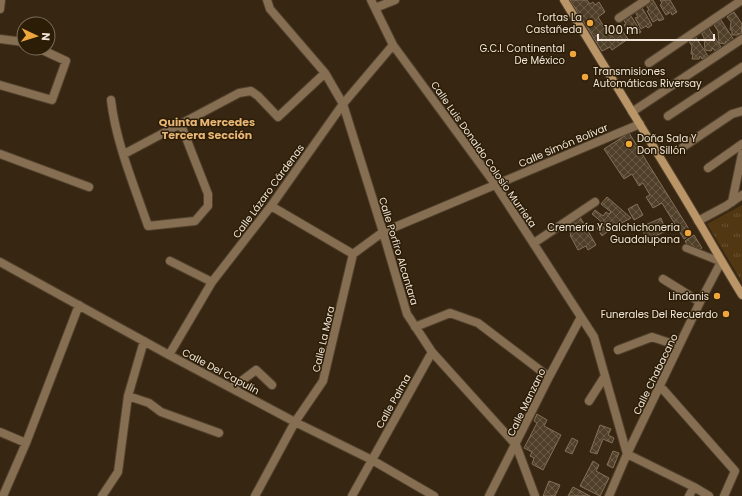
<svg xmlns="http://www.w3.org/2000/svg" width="742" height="496" font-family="Poppins,sans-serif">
	<defs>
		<pattern id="grass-tufts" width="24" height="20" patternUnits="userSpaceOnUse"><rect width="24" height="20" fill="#513712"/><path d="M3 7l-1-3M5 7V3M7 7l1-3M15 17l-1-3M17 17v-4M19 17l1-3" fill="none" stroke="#6a5434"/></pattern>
		<pattern id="building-cross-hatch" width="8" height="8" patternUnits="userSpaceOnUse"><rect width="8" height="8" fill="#503f29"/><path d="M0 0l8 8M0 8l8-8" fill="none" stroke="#6a5b47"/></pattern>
	</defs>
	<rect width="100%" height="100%" fill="#372611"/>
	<path fill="url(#grass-tufts)" d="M742,205V282L707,224Z"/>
	<path fill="url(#building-cross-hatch)" stroke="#847059" d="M570,0H587L590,4L593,2L595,5L599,2L605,12L598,17L610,36L621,29L628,39L612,50L610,47L602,51Z
		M651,0H653L664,19L659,21L658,19L653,22L647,11L649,10L645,3Z
		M660,0H670L677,12L672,15L671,12L666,15L660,5L662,3Z
		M641,6L652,25L648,28L646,26L641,29L635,18L638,17L634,10Z
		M734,12L742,24L741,36L739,33L738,35H732V30H730L731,22L727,17Z
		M629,13L641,32L636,35L635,33L630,35L624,25L626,24L622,17Z
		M721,20L734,40L728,44L726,41L725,44L719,43L718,31L714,25Z
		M708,27L721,47L715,51L713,48L711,51L705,50L704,38L701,32Z
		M695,36L708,56L702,59L700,56L699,59H692L693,54H691L692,46L688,40Z
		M629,133L692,234L684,239L662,203L653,208L646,197L650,195L643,183L639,186L632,174L624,179L604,149Z
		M607,197L631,218L610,229L592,214L595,210L603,216L606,212L609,214L611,212L601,204Z
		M637,204L643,215L634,220L628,209Z
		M580,217L596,245L588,250L586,246L578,250L570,235L571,234L566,225Z
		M661,218L666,231L647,240L641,227Z
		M602,225L607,232L602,236L597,228Z
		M694,235L702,248L696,252L692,246L689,248L685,241Z
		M537,414L547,420L544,426L561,435L543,470L532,464L534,458L530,456L532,452L524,448L537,423L534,421Z
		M600,425L611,429L608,435L614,438L612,443L603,439L597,454L590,452Z
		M572,438L578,441L572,454L565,451Z
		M613,451L619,453L613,468L607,465Z
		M593,461L599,465L596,471L609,478L600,496L580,486Z
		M549,481L560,485L555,496H543Z
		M573,487L590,496H568Z"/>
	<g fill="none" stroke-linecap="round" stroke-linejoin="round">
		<defs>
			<path id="pedestrian" d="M686,248L721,262"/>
			<path id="minor" d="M267,0L270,9L325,73L343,104L383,232L407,314L432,352L516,445L535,496
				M371,0L393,45L495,184L594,337L627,454L694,487L709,496
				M375,8L395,0
				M0,9L1,0
				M619,18L646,0
				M0,39L24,42
				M649,63L742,0
				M0,85L52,100L66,61L38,48
				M111,100C116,143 134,185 148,226L195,221L208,206V194L181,125
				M632,112L742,39
				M668,116L742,67
				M683,147L732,114L742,111
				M0,154L89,187
				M124,154L239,93L251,91L258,96L278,117L325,73
				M708,168L742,144
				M732,202L742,154
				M271,206L353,254
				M698,221L726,206L742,195
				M534,243L595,202
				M170,261L212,282
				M0,262L169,355L295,422L372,460L434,496
				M663,279L700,302
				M415,327L450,313L478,323L549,377
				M618,350L652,337L679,346
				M169,355L212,282L271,206L343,104L393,45
				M660,386L735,471L724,496
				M232,388L256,370L272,385
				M128,396L149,403L161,412L219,433
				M589,401L605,376
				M0,432L26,443
				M3,496L26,443L79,305
				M102,496L118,472L128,396L144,341
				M255,496L295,422L323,381L353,254L383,232L640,124
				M352,496L432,352
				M489,496L549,377L581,317
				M609,496L627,454L700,302L721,262
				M689,496L694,487"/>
			<path id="secondary" d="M564,0C602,62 640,125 678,187C700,223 720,259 742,295"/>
		</defs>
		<use href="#pedestrian" stroke="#51412d" stroke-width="9"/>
		<use href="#minor" stroke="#51412d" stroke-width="10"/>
		<use href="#secondary" stroke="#51412d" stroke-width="10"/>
		<use href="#pedestrian" stroke="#856e52" stroke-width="7"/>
		<use href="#minor" stroke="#856e52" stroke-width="8"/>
		<use href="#secondary" stroke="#b99567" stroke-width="8"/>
	</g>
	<g fill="#efa73d" stroke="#2c1d07" stroke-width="1.5">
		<circle cx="590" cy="23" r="4"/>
		<circle cx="573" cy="54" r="4"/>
		<circle cx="585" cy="77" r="4"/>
		<circle cx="629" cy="144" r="4"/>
		<circle cx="688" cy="233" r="4"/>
		<circle cx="717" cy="296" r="4"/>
		<circle cx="726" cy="314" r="4"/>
	</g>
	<g text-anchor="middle" stroke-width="3" stroke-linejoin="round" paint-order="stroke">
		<g font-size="10" fill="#f0e5d8" stroke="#2c1d07" text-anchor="end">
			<text x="582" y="21">Tortas La<tspan x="582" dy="12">Castañeda</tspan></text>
			<text x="565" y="52">G.C.I. Continental<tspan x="565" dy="12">De México</tspan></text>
			<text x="593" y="75" text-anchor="start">Transmisiones<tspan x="593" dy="12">Automáticas Riversay</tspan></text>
			<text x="637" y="142" text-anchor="start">Doña Sala Y<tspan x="637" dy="12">Don Sillón</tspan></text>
			<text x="680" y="231">Cremería Y Salchichoneria<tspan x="680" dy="12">Guadalupana</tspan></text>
			<text x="709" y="300">Lindanis</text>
			<text x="718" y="318">Funerales Del Recuerdo</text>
		</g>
		<g font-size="10" fill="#f0e5d8" stroke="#2c1d07">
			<text transform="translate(563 145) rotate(-23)" y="4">Calle Simón Bolívar</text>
			<text transform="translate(484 154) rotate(55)" y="4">Calle Luis Donaldo Colosio Murrieta</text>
			<text transform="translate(268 191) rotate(-54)" y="4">Calle Lázaro Cárdenas</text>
			<text transform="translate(399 251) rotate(73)" y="4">Calle Porfiro Alcantara</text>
			<text transform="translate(323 339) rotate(-77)" y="4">Calle La Mora</text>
			<text transform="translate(221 371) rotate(28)" y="4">Calle Del Capulín</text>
			<text transform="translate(655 374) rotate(-64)" y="4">Calle Chabacano</text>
			<text transform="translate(393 401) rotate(-61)" y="4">Calle Palma</text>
			<text transform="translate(526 402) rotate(-64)" y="4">Calle Manzano</text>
		</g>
		<g font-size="11" font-weight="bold" fill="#e7b575" stroke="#2c1d07">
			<text x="207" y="126">Quinta Mercedes<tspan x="207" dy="13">Tercera Sección</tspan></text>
		</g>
	</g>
	<g transform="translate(36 36) rotate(94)"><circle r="19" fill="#2c1d07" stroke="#7a6d5b"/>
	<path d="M0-3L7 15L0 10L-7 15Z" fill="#efa73d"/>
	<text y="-6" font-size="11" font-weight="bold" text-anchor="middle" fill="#f0e5d8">N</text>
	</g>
	<path d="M598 34v6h116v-6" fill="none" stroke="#f0e5d8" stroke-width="2"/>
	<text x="604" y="34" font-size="12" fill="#f0e5d8" stroke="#2c1d07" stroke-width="3" paint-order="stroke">100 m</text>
</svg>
